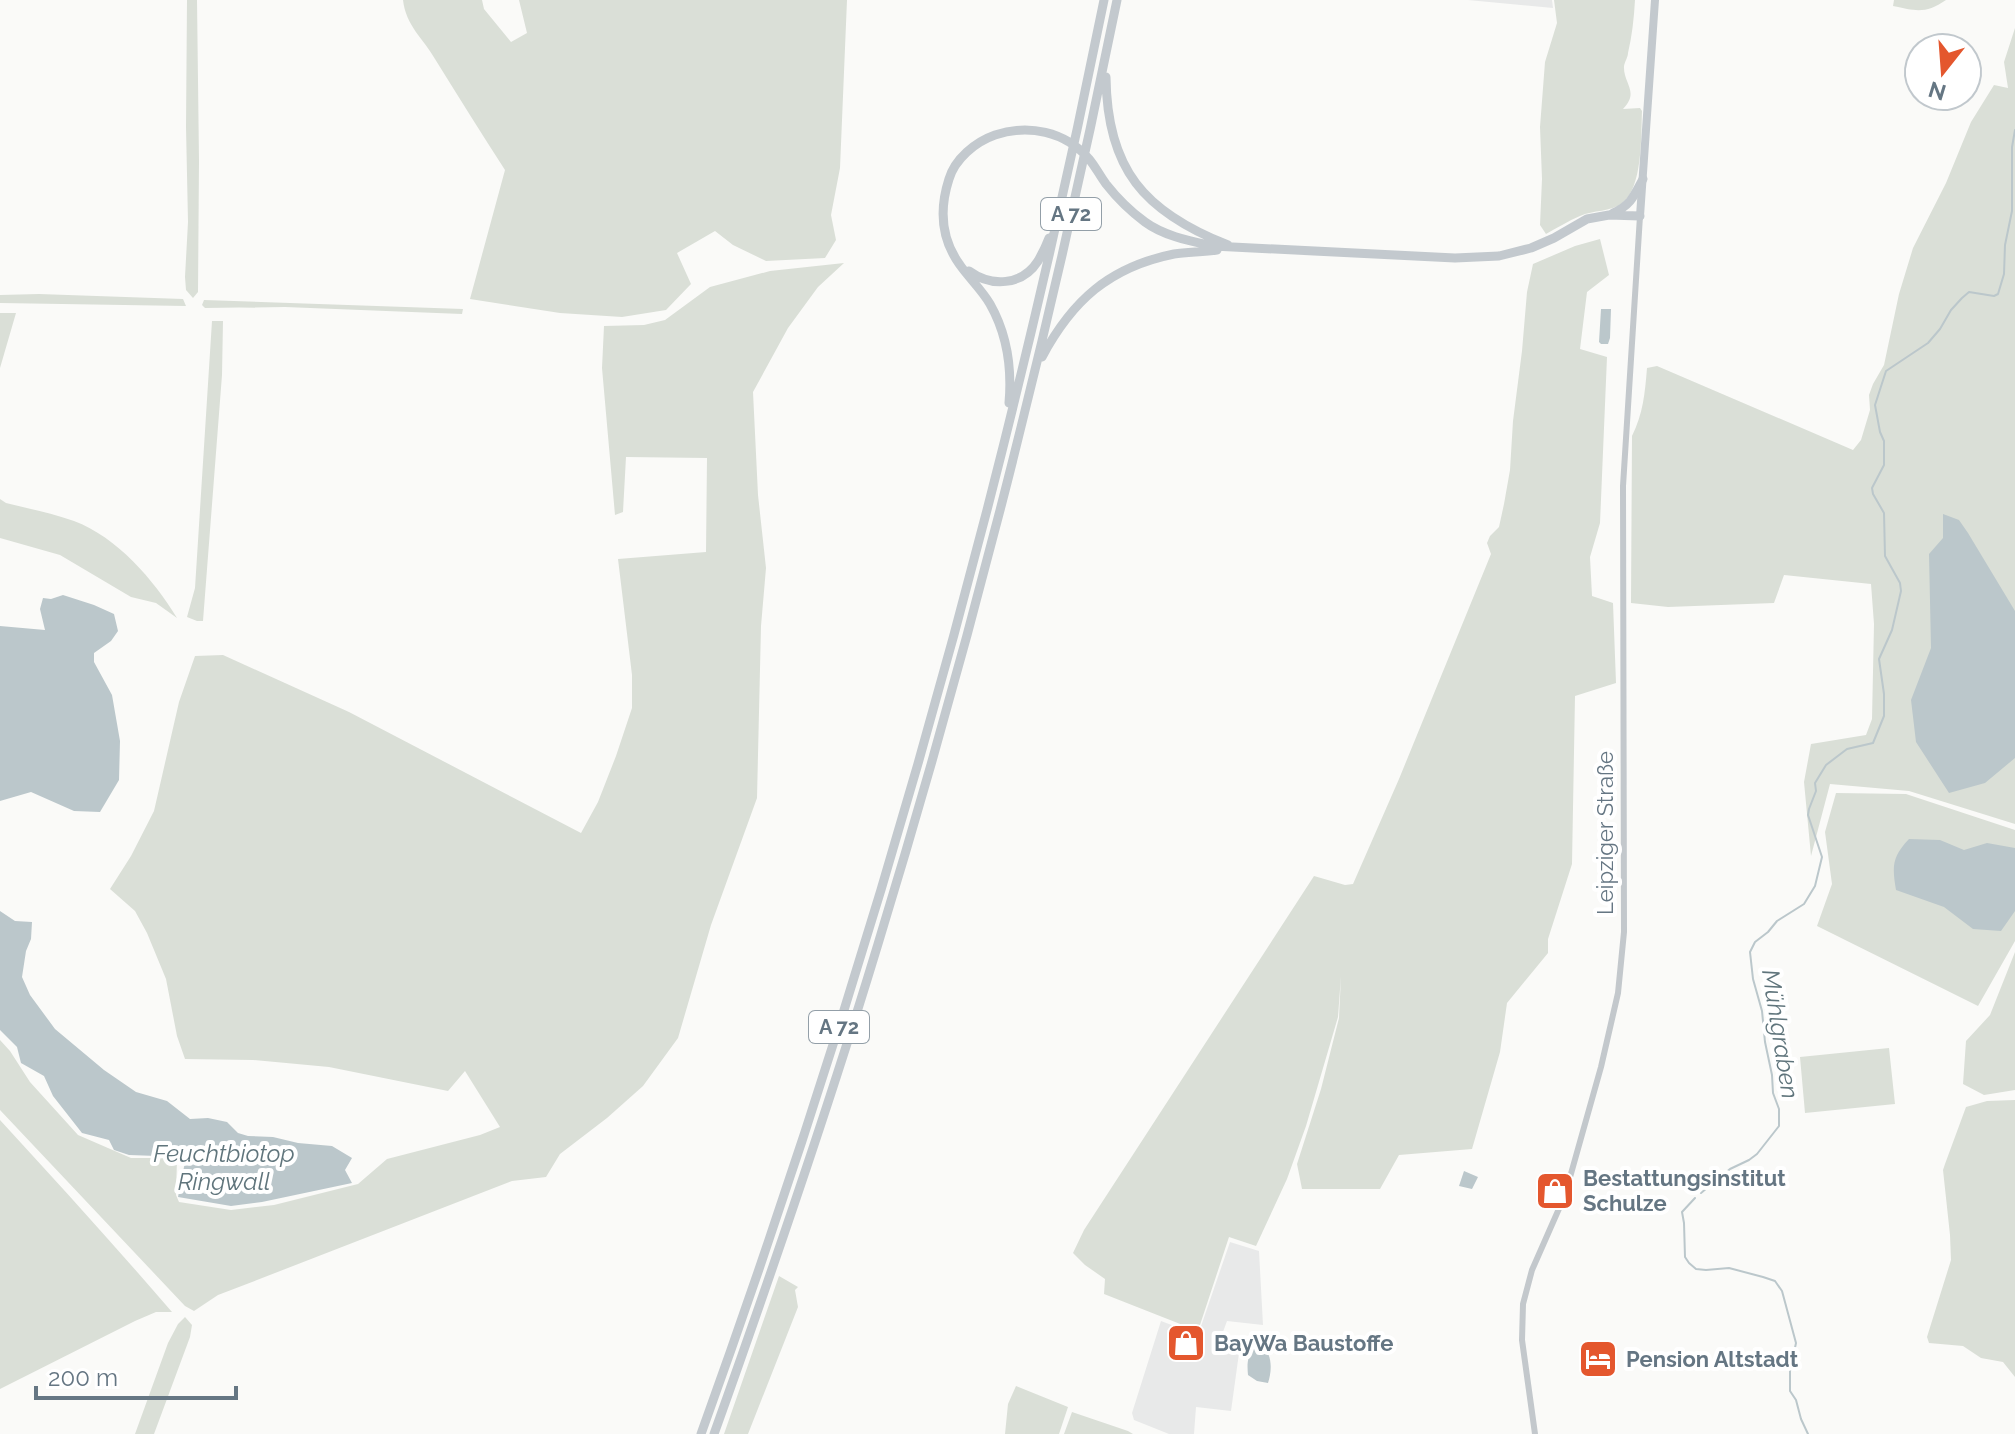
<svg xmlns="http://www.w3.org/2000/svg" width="2015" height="1434" font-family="Raleway,sans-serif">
	<rect width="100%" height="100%" fill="#fafaf8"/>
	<path fill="#e8e9e9" d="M1468,0H1552L1553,8Z
		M1230,1242L1259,1251L1263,1325L1227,1321L1216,1351L1239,1353L1231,1411L1196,1407L1194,1434H1169L1134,1420L1132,1413L1161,1321L1198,1335Z"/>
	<path fill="#dadfd7" d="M187,0H197L199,161L198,292L193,298L186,290L185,277L188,222L186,127Z
		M403,0H482L484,9L511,42L527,33L519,0H847L840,168L831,215L836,240L825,258L766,261L733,245L715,231L677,253L691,284L666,310L622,317L560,313L470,299L505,170C481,133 458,96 435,59C423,38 406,26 403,0Z
		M1554,0H1635C1634,18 1632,36 1628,53C1628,57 1625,61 1624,66C1623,84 1640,91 1623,109L1640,108L1642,111C1641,135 1643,188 1622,203C1611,212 1593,210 1580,216C1568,221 1557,228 1546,234L1540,225L1542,179L1540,127L1545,62L1557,23Z
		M1894,0H1946C1926,14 1916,11 1893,6Z
		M2015,28V824L1909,791L1830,784L1811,856L1804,782L1811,744L1866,735L1872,719L1874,624L1871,584L1784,575L1774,603L1668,607L1631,603L1632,436C1643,414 1645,393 1647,368L1657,366L1853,450L1861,440L1870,410L1869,395L1873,384L1884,365L1899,294L1913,248L1946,183L1971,122L1994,85L2008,88L2004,62Z
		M1600,239L1609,275L1587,292L1580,349L1607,357L1600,523L1590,557L1592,596L1613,603L1616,683L1575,696L1572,864L1548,939V953L1507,1003L1500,1052L1472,1149L1399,1155L1380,1189H1302L1297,1164L1321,1089L1339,1018L1341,976L1338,1017L1306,1126L1287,1179L1256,1246L1229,1237L1198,1331L1104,1294L1105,1279L1085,1265L1073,1253L1084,1230L1314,876L1345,885L1353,884L1399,779L1491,554L1487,543L1490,536L1499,527L1504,504L1510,470L1513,421L1522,351L1527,292L1533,264L1575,246Z
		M844,263L818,287L788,328L753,392L758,495L766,568L761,626L757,798L711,925L678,1038L643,1086L607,1118L560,1154L546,1177L512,1181L257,1280L218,1295L194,1311L185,1306L0,1110V1040L10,1051L30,1082L78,1135L131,1158H177L176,1195L179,1202L231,1210L274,1205L358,1184L387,1159L480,1135L500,1127L465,1071L448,1091L329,1067L253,1060L185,1059L177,1036L166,979L147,933L135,911L110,889L131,856L154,811L179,702L195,656L223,655L349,712L581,833L598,802L616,756L632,708V675L618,559L706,552L707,458L626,457L623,512L615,515L602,368L604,326L644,325L665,320L710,287L770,271Z
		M39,294L183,299L186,306L0,303V295Z
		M204,300L463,309L462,314L285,307L205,308L202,305Z
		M0,313H16L0,368Z
		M212,321H223L222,375L203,621H197L187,617L195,588Z
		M0,499L6,503C29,509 52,513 74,521C117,537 154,580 177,618L156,603L131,597L60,555L0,538Z
		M1836,793L1906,794L2015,830V941L1978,1006L1817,926L1832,884L1825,832Z
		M2015,952V1090L1984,1095L1963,1084L1966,1041L1990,1015Z
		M1889,1048L1895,1104L1805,1113L1800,1057Z
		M2015,1100V1377L2003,1362L1981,1358L1963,1346L1929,1343L1927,1337L1951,1260L1950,1235L1943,1170L1945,1164L1966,1107L1987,1101Z
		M0,1120C58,1183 116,1247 172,1312H156L135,1321L0,1389Z
		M779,1276L798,1287L795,1290L798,1307L748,1434H724Z
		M185,1317L192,1325L190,1337L154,1434H135L168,1343L178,1324Z
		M1016,1386L1068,1407L1059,1434H1005L1008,1404Z
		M1072,1412L1128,1431L1133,1434H1064Z"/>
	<path fill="#bbc7cb" d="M1601,309H1611L1610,338L1608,344H1601L1599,342Z
		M1943,514L1959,520L1968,533L2015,611V758L1985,783L1949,793L1916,742L1911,700L1931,648L1929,554L1943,538Z
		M63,595L94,605L114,614L118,631L111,641L94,653V662L112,695L120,741L119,780L100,812L74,811L31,792L0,801V626L45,630L40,609L43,598L51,599Z
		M1909,839L1940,840L1964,850L1987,843L2015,848V911L2001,931L1973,929L1944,907L1896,890C1892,866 1892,857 1909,839Z
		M0,911L15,921L32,922L31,939L26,951L22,977L30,995L55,1029L104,1070L136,1092L167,1101L190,1119L208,1118L227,1122L238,1133L248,1136L273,1137L298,1143L332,1146L352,1158L345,1170L352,1183L262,1202L231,1206L178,1197L186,1157L129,1155L114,1150L109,1140L82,1133L53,1096L44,1076L21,1063L17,1047L0,1030Z
		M1464,1171L1478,1177L1472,1189L1459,1186Z
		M1261,1346C1273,1353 1272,1371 1268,1383L1257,1381L1248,1375C1247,1364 1247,1356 1255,1347Z"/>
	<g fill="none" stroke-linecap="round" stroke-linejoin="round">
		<path stroke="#bbc7cb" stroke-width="2" d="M1701,1193L1730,1169L1749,1160L1757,1154L1779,1126V1109L1773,1093L1772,1075L1765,1042L1762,1011L1753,979L1750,952L1755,942L1768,932L1777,921L1804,904L1815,886L1822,857L1808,815L1809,809L1816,791L1815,783L1826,765L1847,749L1873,743L1884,716V694L1879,659L1892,630L1901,591L1900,583L1885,556L1884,513L1873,494L1872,488L1884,465V441L1880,432L1875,405L1886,371L1928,343L1940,329L1951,310L1962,298L1969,292L1994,296L1998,294L2004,274L2005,245L2012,211V147L2015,130
			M1695,1198L1682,1212L1684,1223L1685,1257L1689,1263L1696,1269L1706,1270L1729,1268L1763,1277L1775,1281L1782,1291L1796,1343L1790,1371V1391L1796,1400L1801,1419L1808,1434"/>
		<path stroke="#c3c8cc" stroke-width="6" d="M1535,1434L1522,1340L1523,1304L1532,1270L1565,1195L1601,1067L1618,993L1624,932L1623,486L1640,216"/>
		<path stroke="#c3c9ce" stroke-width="8" d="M1640,216L1655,0"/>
		<path stroke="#c3c9ce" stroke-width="9" d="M1106,77C1107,169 1144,212 1228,245
			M1613,213C1631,205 1634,196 1643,179
			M969,271C991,287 1022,286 1038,261C1042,254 1046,246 1049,238
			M1042,357C1072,301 1109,267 1174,254C1187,252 1203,252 1217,250
			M1009,403C1012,369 1007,334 990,304C982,290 969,278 960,265C941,239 939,210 949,179C955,159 975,142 995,135C1028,124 1065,131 1089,159C1095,166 1100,176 1106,184C1117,198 1130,211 1145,222C1164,236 1190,241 1213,246L1455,258L1499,256L1531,248L1554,238L1587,219L1609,215L1640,216
			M701,1434C870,966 1006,488 1104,0
			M714,1434C772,1272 828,1109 878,944C973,633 1053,318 1117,0"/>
	</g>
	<defs>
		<symbol id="shop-square" viewBox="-11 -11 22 22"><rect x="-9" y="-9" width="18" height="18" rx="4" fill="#e4572e" stroke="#fff"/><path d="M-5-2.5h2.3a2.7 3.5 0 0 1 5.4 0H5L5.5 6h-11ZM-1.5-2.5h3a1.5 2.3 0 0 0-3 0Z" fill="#fff"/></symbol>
		<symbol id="hotel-square" viewBox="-11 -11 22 22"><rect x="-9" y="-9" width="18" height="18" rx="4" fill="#e4572e" stroke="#fff"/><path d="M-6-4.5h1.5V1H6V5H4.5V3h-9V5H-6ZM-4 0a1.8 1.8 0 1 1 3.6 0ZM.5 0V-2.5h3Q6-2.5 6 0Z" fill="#fff"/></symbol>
	</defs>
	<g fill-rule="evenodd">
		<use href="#shop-square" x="1533" y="1169" width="44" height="44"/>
		<use href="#shop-square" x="1164" y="1321" width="44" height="44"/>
		<use href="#hotel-square" x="1576" y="1337" width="44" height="44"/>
	</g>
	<g text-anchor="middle" stroke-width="8" stroke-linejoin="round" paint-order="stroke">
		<g fill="#fff" stroke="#939fa8" stroke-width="2">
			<rect x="1041" y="198" width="60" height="32" rx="6"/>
			<rect x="809" y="1011" width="60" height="32" rx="6"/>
		</g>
		<g font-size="20" font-weight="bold" fill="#657683">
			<text x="1071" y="221">A 72</text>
			<text x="839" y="1034">A 72</text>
		</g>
		<g font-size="22" fill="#657683" stroke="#fff">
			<text transform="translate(1605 833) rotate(-90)" y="8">Leipziger Straße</text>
		</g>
		<g font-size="22" font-weight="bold" fill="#657683" stroke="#fff" text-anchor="start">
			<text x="1583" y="1186">Bestattungsinstitut<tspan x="1583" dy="25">Schulze</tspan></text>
			<text x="1214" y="1351">BayWa Baustoffe</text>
			<text x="1626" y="1367">Pension Altstadt</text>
		</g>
		<g font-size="24" font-style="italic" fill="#60757c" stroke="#fff">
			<text transform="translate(1780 1034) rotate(81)" y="8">Mühlgraben</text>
			<text x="224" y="1162">Feuchtbiotop<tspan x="224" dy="28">Ringwall</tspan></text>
		</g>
	</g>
	<g transform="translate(1943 72) rotate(197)"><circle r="38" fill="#ffffff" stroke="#c1c8cd" stroke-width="2"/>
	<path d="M0-6L14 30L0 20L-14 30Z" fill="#e4572e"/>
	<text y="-12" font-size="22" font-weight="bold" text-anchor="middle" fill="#657683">N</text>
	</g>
	<path d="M36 1386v12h200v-12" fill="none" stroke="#657683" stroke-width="4"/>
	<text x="48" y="1386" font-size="24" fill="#657683" stroke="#ffffff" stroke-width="6" paint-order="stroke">200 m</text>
</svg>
